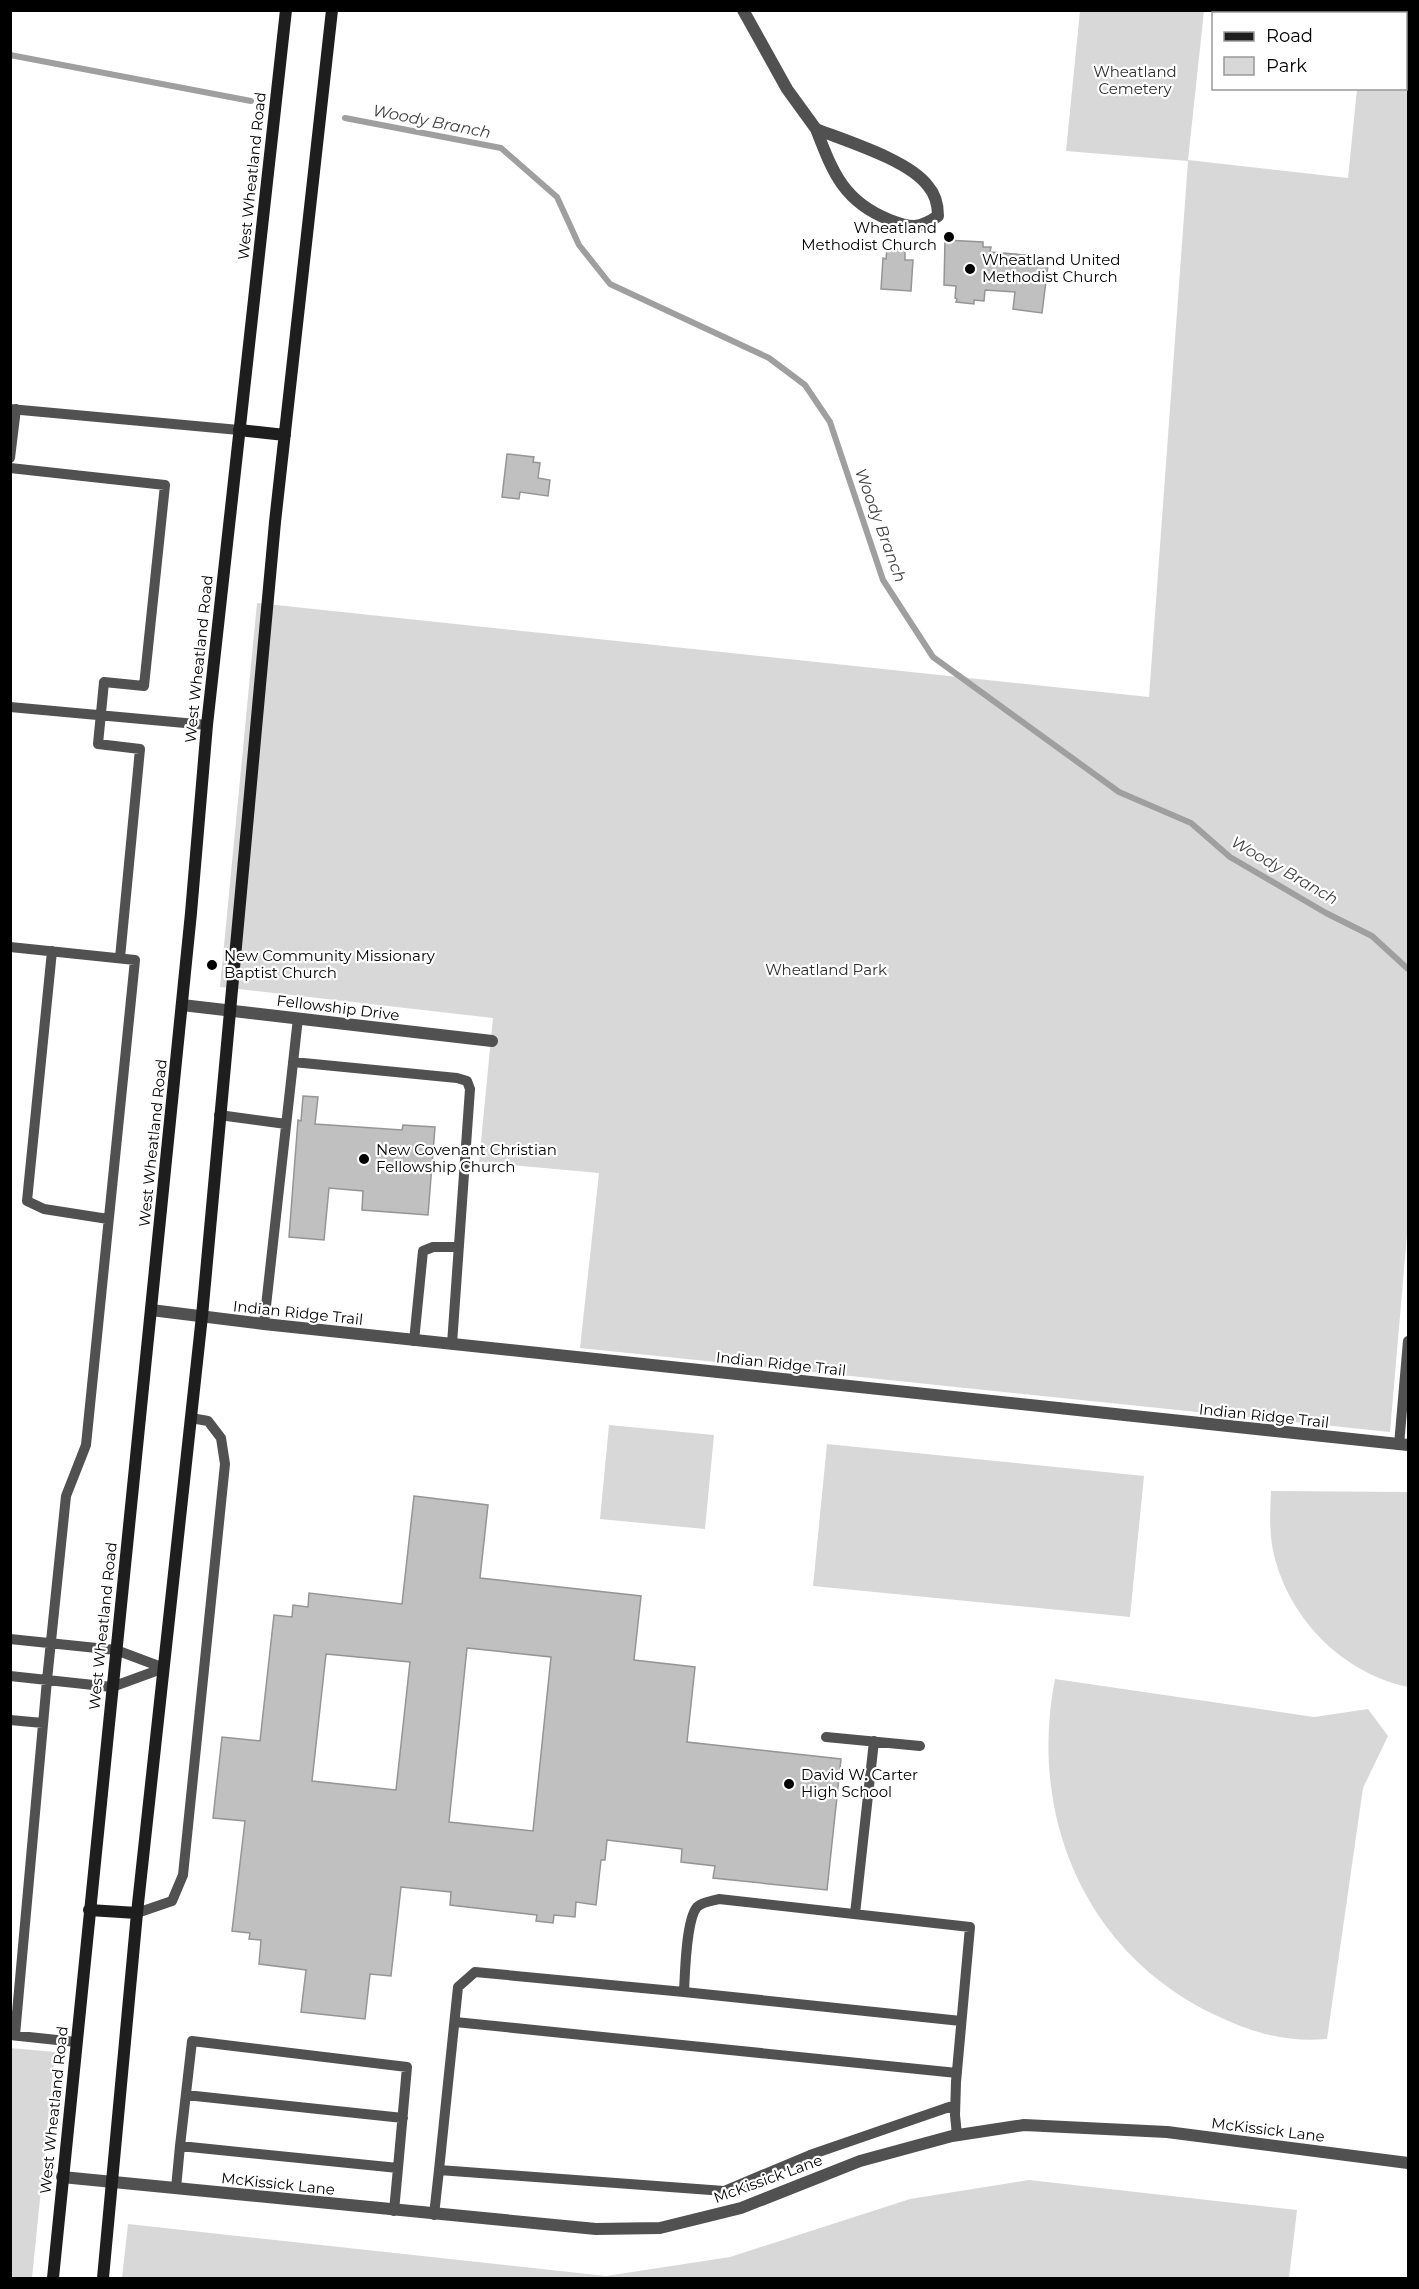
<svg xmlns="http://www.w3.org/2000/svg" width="1419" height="2289" font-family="Montserrat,sans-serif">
	<rect width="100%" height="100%" fill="#fff"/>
	<path fill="#d8d8d8" d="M1080,11H1204L1188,160L1348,178L1357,89L1406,88V14L1364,13L1365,11H1408V1223L1390,1432L580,1348L599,1173L479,1162L493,1018L220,987L257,603L1149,697L1188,161L1066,151Z
		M609,1425L714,1435L705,1529L600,1519Z
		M827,1444L1144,1476L1130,1617L813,1586Z
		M1271,1491L1408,1492V1687C1343,1673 1290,1620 1274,1555C1269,1534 1270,1512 1271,1491Z
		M1055,1679L1314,1717L1368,1709L1388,1736L1363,1788L1327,2039C1286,2043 1250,2032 1213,2014C1085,1952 1028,1816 1055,1679Z
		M10,2048L55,2052L32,2278H11Z
		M1029,2180L1297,2210L1289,2278H122L128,2224L606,2276L730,2257L910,2199Z"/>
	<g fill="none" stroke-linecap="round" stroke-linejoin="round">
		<path stroke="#9f9f9f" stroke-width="6" d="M10,55L251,101
			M345,118L501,148L557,197L579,245L610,284L769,358L805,385L830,422L883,580L933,657L1119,792L1191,823L1230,857L1326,913L1372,936L1408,969"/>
	</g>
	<path fill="#c0c0c0" stroke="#959595" stroke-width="1.5" fill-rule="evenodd" d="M945,240L983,242V247H991L990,252L1049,257L1042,313L1013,309L1015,292L985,290L984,301L974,300V304L956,302L957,299L955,298L956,286L944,285Z
		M887,248L905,250V260H913L911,291L881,289L883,258L886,259Z
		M507,454L534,457L533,462L540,463L538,478L550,480L548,496L520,492L519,499L502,497Z
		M303,1096L318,1097L315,1124L402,1130L403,1125L435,1127L428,1215L362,1210L363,1191L329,1188L324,1240L289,1237L298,1120L301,1121Z
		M414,1496L488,1505L480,1578L641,1596L634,1660L695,1667L687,1742L841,1759L827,1890L713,1878L715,1866L681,1862L682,1849L607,1840L605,1860H601L596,1905L576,1902L575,1917L554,1915L553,1923L536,1921L537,1915L450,1905L451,1892L401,1887L391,1976L370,1974L365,2019L301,2012L306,1970L259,1964L261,1940L249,1939L250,1933L232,1931L245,1821L213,1818L222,1737L260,1741L274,1615L292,1617L293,1605L308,1607L309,1593L402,1604ZM467,1648L551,1657L533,1831L449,1822ZM326,1654L410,1662L396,1790L312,1781Z"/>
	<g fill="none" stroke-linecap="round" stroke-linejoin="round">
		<path stroke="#515151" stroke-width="10" d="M10,409L239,430
			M10,458L16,409
			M10,468L165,485L144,686L104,682L98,744L140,749L120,958
			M10,707L207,725
			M10,947L135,960L86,1445L66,1496L47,1680L15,2035
			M52,951L27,1201L44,1209L108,1219
			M293,1062L457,1078L467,1081L470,1089L452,1344
			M219,1115L286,1124
			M264,1324L298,1018
			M414,1341L423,1251L433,1247H459
			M1399,1445L1408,1341
			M10,1639L116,1650L164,1668
			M10,1676L112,1687L164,1668
			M10,1720L43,1723
			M826,1737L920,1746
			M137,1913L172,1901L183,1875L225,1464L221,1438L208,1421L191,1418
			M855,1914L874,1741
			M684,1992C685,1973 686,1920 697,1907C702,1902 712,1901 719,1899L970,1927L956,2082L955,2115L957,2135
			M455,2022L957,2073
			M10,2035L76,2042
			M186,2095L403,2118
			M180,2146L192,2041L407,2067L398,2168
			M439,2170L458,1987L475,1972L684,1992L961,2021
			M176,2188L180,2146L398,2168L394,2211
			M434,2215L439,2170L724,2191L810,2155L955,2105"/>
		<path stroke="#515151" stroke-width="12" d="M743,10L787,89L816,129
			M816,129C846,141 909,160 928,186C936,195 938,205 938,216C919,229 911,228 890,220C844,202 833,173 816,129Z
			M182,1005L492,1041
			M62,2177L596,2229L660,2228L741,2208L860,2161L952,2136L1024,2125L1167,2132L1408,2163"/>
		<path stroke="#515151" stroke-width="12" d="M151,1310L264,1324L1408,1445"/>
		<path stroke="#1e1e1e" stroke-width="12" d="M239,430L285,435
			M89,1910L137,1913
			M53,2278L191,913L207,725L286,10
			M103,2278L137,1913L202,1316L275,522L332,10"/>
	</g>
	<g fill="#000" stroke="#fff" stroke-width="2">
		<circle cx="949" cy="237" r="6"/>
		<circle cx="970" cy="269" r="6"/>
		<circle cx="212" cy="965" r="6"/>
		<circle cx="364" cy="1159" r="6"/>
		<circle cx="789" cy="1784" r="6"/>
	</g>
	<g text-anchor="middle" stroke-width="4.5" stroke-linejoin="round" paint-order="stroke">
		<g font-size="15" fill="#2f2f2f" stroke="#fff">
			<text x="1135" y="77">Wheatland<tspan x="1135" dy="17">Cemetery</tspan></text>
			<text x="826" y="975">Wheatland Park</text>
		</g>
		<g font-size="15" fill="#000" stroke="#fff">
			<text transform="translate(252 176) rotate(-84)" y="5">West Wheatland Road</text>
			<text transform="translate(199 659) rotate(-84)" y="5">West Wheatland Road</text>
			<text transform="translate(338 1008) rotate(7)" y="5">Fellowship Drive</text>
			<text transform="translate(153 1143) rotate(-84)" y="5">West Wheatland Road</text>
			<text transform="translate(298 1313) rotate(6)" y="5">Indian Ridge Trail</text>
			<text transform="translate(781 1364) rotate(6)" y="5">Indian Ridge Trail</text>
			<text transform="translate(1264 1416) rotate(6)" y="5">Indian Ridge Trail</text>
			<text transform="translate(103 1626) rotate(-84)" y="5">West Wheatland Road</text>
			<text transform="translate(54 2110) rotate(-84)" y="5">West Wheatland Road</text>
			<text transform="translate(1268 2130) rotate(7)" y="5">McKissick Lane</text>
			<text transform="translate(768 2179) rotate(-20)" y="5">McKissick Lane</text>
			<text transform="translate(278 2184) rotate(6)" y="5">McKissick Lane</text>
		</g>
		<g font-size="15" fill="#000" stroke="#fff" text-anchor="start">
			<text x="937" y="233" text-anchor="end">Wheatland<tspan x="937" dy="17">Methodist Church</tspan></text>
			<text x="982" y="265">Wheatland United<tspan x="982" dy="17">Methodist Church</tspan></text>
			<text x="224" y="961">New Community Missionary<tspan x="224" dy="17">Baptist Church</tspan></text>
			<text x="376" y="1155">New Covenant Christian<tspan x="376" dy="17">Fellowship Church</tspan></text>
			<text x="801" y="1780">David W. Carter<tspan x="801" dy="17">High School</tspan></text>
		</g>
		<g font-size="16" font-style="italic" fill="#404040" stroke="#fff">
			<text transform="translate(432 121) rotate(11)" y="6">Woody Branch</text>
			<text transform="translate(881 525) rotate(70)" y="6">Woody Branch</text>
			<text transform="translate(1285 870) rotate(30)" y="6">Woody Branch</text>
		</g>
	</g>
	<rect width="1419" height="2289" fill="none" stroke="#000000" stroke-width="24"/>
	<rect x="1212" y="12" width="195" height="78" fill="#ffffff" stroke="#999999" stroke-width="1.5"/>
	<rect x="1224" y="32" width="30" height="9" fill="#1e1e1e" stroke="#999999" stroke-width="1.5"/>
	<text x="1266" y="42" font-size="18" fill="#000000">Road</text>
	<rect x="1224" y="57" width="30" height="18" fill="#d8d8d8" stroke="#999999" stroke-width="1.5"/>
	<text x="1266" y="72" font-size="18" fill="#000000">Park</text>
</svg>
